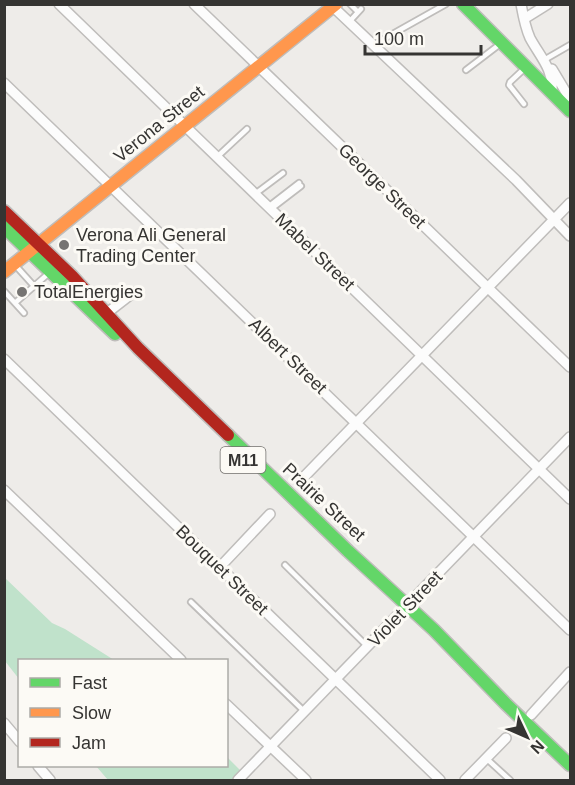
<svg xmlns="http://www.w3.org/2000/svg" width="575" height="785" font-family="Arial,sans-serif">
	<rect width="100%" height="100%" fill="#eeece9"/>
	<path fill="#c0e2cb" d="M4,577L52,623L65,629L114,660H20L19,679L5,661Z
		M227,757L241,771L233,780H108L96,766H226Z"/>
	<g fill="none" stroke-linecap="round" stroke-linejoin="round">
		<defs>
			<path id="lane" d="M350,4L358,12
				M349,22L361,9
				M373,45L446,4
				M544,60L570,45
				M466,70L500,44
				M524,104L509,85L510,82L525,68
				M217,157L247,129
				M255,194L283,173
				M268,207L299,183
				M271,209L301,186
				M16,266L34,286
				M4,291L24,313
				M15,303L49,273
				M285,565L368,647
				M191,602L305,712
				M487,759L510,780"/>
			<path id="street" d="M59,4L570,499
				M194,4L570,367
				M330,4L516,180L570,236
				M521,4C523,15 525,27 530,38C539,55 554,70 552,91
				M524,19L548,4
				M552,69L567,94L570,103
				M4,83L570,630
				M107,313L134,292
				M4,359L440,780
				M299,482L570,203
				M4,490L181,660
				M219,568L270,514
				M226,704L306,780
				M531,715L570,672
				M4,723L20,742
				M38,766L50,780
				M238,780L570,437
				M465,780L506,738"/>
			<path id="fast" d="M463,4L570,111
				M4,227L115,334
				M228,435L348,551L434,630L506,704L570,765"/>
			<path id="slow" d="M4,272L336,4"/>
			<path id="jam" d="M4,211L72,276L138,348L228,435"/>
		</defs>
		<use href="#lane" stroke="#bfbdbb" stroke-width="8"/>
		<use href="#street" stroke="#bfbdbb" stroke-width="12"/>
		<use href="#fast" stroke="#bfbdbb" stroke-width="15"/>
		<use href="#slow" stroke="#bfbdbb" stroke-width="15"/>
		<use href="#jam" stroke="#bfbdbb" stroke-width="15"/>
		<use href="#lane" stroke="#fcfcfc" stroke-width="4.5"/>
		<use href="#street" stroke="#fcfcfc" stroke-width="9"/>
		<use href="#fast" stroke="#63d668" stroke-width="12"/>
		<use href="#slow" stroke="#ff974d" stroke-width="12"/>
		<use href="#jam" stroke="#b3261e" stroke-width="12"/>
	</g>
	<g fill="#767472" stroke="#fcfaf5" stroke-width="2">
		<circle cx="64" cy="245" r="6"/>
		<circle cx="22" cy="292" r="6"/>
	</g>
	<g text-anchor="middle" stroke-width="6" stroke-linejoin="round" paint-order="stroke">
		<rect fill="#fcfaf5" stroke="#716f6c" stroke-width="1.5" x="220.5" y="447" width="45" height="26" rx="4.5"/>
		<g font-size="16" font-weight="bold" fill="#353432">
			<text x="243" y="466">M11</text>
		</g>
		<g font-size="18" fill="#353432" stroke="#fcfaf5">
			<text transform="translate(159 124) rotate(-39)" y="6">Verona Street</text>
			<text transform="translate(382 186) rotate(44)" y="6">George Street</text>
			<text transform="translate(315 252) rotate(44)" y="6">Mabel Street</text>
			<text transform="translate(288 356) rotate(44)" y="6">Albert Street</text>
			<text transform="translate(324 502) rotate(43)" y="6">Prairie Street</text>
			<text transform="translate(222 570) rotate(44)" y="6">Bouquet Street</text>
			<text transform="translate(405 609) rotate(-46)" y="6">Violet Street</text>
		</g>
		<g font-size="18" fill="#353432" stroke="#fcfaf5" text-anchor="start">
			<text x="76" y="241">Verona Ali General<tspan x="76" dy="21">Trading Center</tspan></text>
			<text x="34" y="298">TotalEnergies</text>
		</g>
	</g>
	<rect width="575" height="785" fill="none" stroke="#353432" stroke-width="12"/>
	<rect x="18" y="659" width="210" height="108" fill="#fcfaf5" stroke="#acaba7" stroke-width="1.5"/>
	<rect x="30" y="678" width="30" height="9" fill="#63d668" stroke="#acaba7" stroke-width="1.5"/>
	<text x="72" y="689" font-size="18" fill="#353432">Fast</text>
	<rect x="30" y="708" width="30" height="9" fill="#ff974d" stroke="#acaba7" stroke-width="1.5"/>
	<text x="72" y="719" font-size="18" fill="#353432">Slow</text>
	<rect x="30" y="738" width="30" height="9" fill="#b3261e" stroke="#acaba7" stroke-width="1.5"/>
	<text x="72" y="749" font-size="18" fill="#353432">Jam</text>
	<g transform="translate(527 737) rotate(134)" stroke="#fcfaf5" stroke-width="4.5" paint-order="stroke">
	<path d="M0-4.5L10 22L0 15L-10 22Z" fill="#353432"/>
	<text y="-9" font-size="16" font-weight="bold" text-anchor="middle" fill="#353432">N</text>
	</g>
	<path d="M365 45v9h116v-9" fill="none" stroke="#353432" stroke-width="3"/>
	<text x="374" y="45" font-size="18" fill="#353432" stroke="#fcfaf5" stroke-width="4.5" paint-order="stroke">100 m</text>
</svg>
